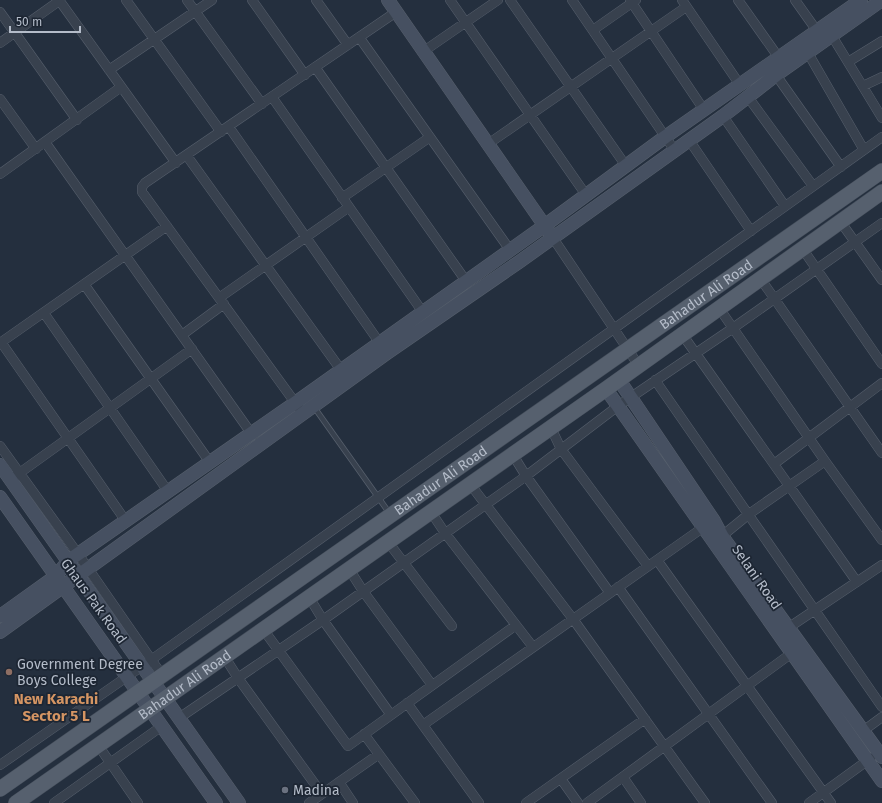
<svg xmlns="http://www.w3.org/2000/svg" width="882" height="803" font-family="'Fira Sans',sans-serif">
	<rect width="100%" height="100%" fill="#242f3e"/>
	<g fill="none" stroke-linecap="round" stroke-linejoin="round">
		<defs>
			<path id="lane" d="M314,407L390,514"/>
			<path id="street" d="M59,0L176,163
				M126,0L221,132
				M187,0L262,104
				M252,0L305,75
				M316,0L348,45
				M450,0L586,195
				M510,0L626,166
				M572,0L675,151
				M630,0L704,110
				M682,0L740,85
				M738,0L779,58
				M795,0L817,31
				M0,12L77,120
				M593,30L636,0
				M829,31L882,118
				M359,37L510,250
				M0,43L59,1
				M424,51L498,0
				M808,53L864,150
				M848,62L882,41
				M315,67L466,281
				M109,70L212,0
				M776,75L841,167
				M863,86L882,77
				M272,97L422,311
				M748,97L813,186
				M0,99L36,149
				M723,116L785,206
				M229,127L379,342
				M689,140L751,231
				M45,142L251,433
				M488,144L686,7
				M187,156L341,370
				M0,174L121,87
				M342,198L430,137
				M840,221L882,280
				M553,238L639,366
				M802,248L882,364
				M760,278L882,453
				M84,284L209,461
				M219,298L349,207
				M719,308L825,461L882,540
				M44,313L167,490
				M682,334L857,582
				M182,335L224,304
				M1,342L125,520
				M0,343L167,226
				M655,380L882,707
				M299,408L142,192V187L145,183L396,12
				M551,428L561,449L648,566
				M0,446L78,554L162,675
				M513,455L526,476L610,593
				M774,464L882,383
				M14,477L192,349
				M470,484L573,619L705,803
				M431,512L445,533L533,647
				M722,536L749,514L825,461
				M388,542L452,626
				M657,560L831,803
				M349,569L363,591L432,685
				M618,587L772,803
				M309,597L323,620L391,715
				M788,628L882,565
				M263,629L348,746L516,625
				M224,656L238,678L322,794L379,754
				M407,703L479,803
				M179,718L323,620L526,476L618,406L733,328L882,223
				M423,725L708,524
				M863,731L882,717
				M364,734L415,803
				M98,745L138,803
				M0,765L151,660L882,137
				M623,777L641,803
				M561,779L578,803
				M339,782L353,803
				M54,803L162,726
				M309,803L322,794
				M526,803L645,719
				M587,803L796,650
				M809,803L871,758"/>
			<path id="secondary" d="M388,0L549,232
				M619,380L714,521L722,536L882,757
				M606,389L882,781
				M0,465L239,803
				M0,497L216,803
				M0,616L56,576L68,561L78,554L295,403L544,226L665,137L861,0
				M0,632L387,353L519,262L723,116L776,75L882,0"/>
			<g id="primary">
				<path id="s1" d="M0,789L882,171"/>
				<path id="s2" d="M16,803L606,389L882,192"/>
			</g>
		</defs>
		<use href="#lane" stroke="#565f6c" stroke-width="6"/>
		<use href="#street" stroke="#565f6c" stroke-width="10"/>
		<use href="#secondary" stroke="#565f6c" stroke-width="14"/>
		<use href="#primary" stroke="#414a57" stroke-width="16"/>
		<use href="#lane" stroke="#38414e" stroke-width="4.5"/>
		<use href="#street" stroke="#38414e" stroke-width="9"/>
		<use href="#secondary" stroke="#465061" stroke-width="13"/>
		<use href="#primary" stroke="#56606e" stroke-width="15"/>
	</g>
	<circle fill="#8d6e63" stroke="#1d2633" stroke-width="1.5" cx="9" cy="672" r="4"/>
	<circle fill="#6b7280" stroke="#1d2633" stroke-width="1.5" cx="285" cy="790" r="4"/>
	<g text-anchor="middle" stroke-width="3.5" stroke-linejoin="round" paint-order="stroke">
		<g font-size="14" fill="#b4bcc9" stroke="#1d2633">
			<text dy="5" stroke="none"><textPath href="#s1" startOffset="862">Bahadur Ali Road</textPath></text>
			<text dy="5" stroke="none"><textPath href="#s1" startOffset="538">Bahadur Ali Road</textPath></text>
			<text transform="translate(757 577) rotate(55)" y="5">Selani Road</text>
			<text transform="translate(94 601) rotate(54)" y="5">Ghaus Pak Road</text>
			<text dy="5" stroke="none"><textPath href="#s2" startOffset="206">Bahadur Ali Road</textPath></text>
		</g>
		<g font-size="14" fill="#b4bcc9" stroke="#1d2633" text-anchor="start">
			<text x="17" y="669">Government Degree<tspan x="17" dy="16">Boys College</tspan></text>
			<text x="293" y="795">Madina</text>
		</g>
		<g font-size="15" font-weight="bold" fill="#d59563" stroke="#1d2633">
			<text x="56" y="704">New Karachi<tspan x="56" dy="17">Sector 5 L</tspan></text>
		</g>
	</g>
	<path d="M10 26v6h70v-6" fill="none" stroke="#b4bcc9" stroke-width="2"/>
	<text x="16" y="26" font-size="12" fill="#b4bcc9" stroke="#1d2633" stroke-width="3" paint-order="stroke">50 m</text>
</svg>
